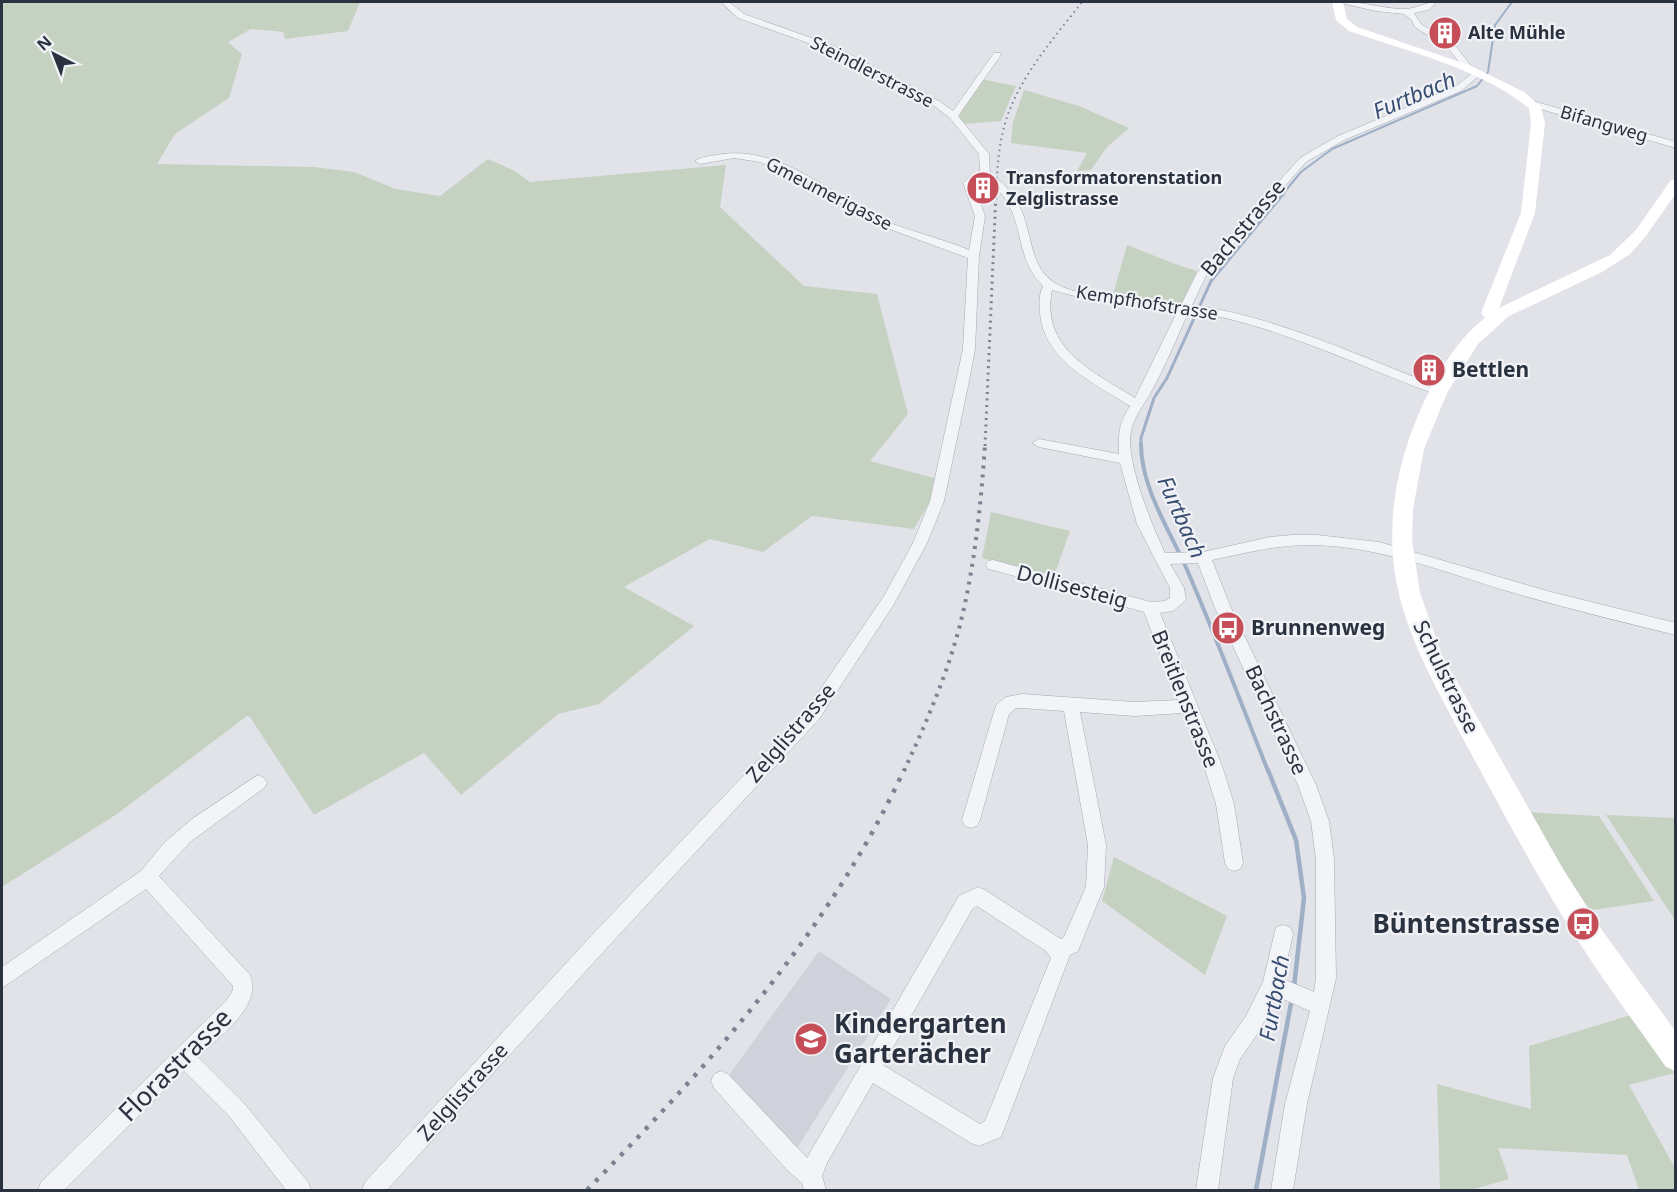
<svg xmlns="http://www.w3.org/2000/svg" width="1677" height="1192" font-family="'Noto Sans',sans-serif">
	<rect width="100%" height="100%" fill="#e1e3e9"/>
	<path fill="#cfd2da" d="M819,951L891,999L794,1153L726,1079Z"/>
	<path fill="#c5d2c2" d="M2,2H360L348,31L285,39L283,32L251,29L228,42L242,54L229,98L175,134L157,164L314,167L354,172L396,189L440,196L488,159L515,171L530,182L726,165L720,207L804,286L877,294L908,414L870,461L934,478L930,501L914,529L812,516L763,552L710,539L624,587L694,626L599,704L558,714L461,795L424,753L314,815L250,717L247,716L117,814L2,887Z
		M981,79L1016,86L1001,121L964,124L959,116Z
		M1024,90L1079,106L1129,128L1107,147L1091,170L1077,171L1087,153L1011,143L1013,122Z
		M1127,245C1151,254 1172,264 1197,271L1182,304L1112,298Z
		M991,512L1070,531L1054,576L982,558Z
		M1526,812L1599,816L1654,901L1585,911Z
		M1606,815L1675,818V920Z
		M1114,857L1227,916L1205,975L1102,901Z
		M1631,1015L1674,1073L1629,1085L1675,1168V1190H1639L1627,1155L1498,1148L1509,1179L1471,1190H1440L1437,1084L1531,1109L1529,1046Z"/>
	<g fill="none" stroke-linecap="round" stroke-linejoin="round">
		<path stroke="#9eafc6" stroke-width="2" d="M1282,195L1301,172L1332,149L1477,86L1488,72L1495,25L1512,2"/>
		<path stroke="#9eafc6" stroke-width="3" d="M1141,446V438L1154,398L1167,378L1211,281L1284,193"/>
		<path stroke="#9eafc6" stroke-width="4" d="M1141,444C1141,489 1171,532 1188,572C1216,637 1242,705 1268,771"/>
		<path stroke="#9eafc6" stroke-width="4.5" d="M1268,770L1296,840L1304,898L1294,987
			M1256,1190L1292,998"/>
		<defs>
			<path id="street" d="M721,2H729L744,14L834,46L939,101L953,111L994,53H1000L1001,55L958,116L989,154L990,174C1041,206 1019,256 1052,281C1076,300 1150,300 1182,303L1197,273L1300,158L1338,136L1455,87L1474,72L1481,74L1461,91L1344,140L1306,162L1206,276L1192,305C1276,316 1365,359 1443,388L1445,391L1443,394H1435C1356,365 1272,323 1189,311C1176,339 1165,367 1150,394C1143,406 1134,417 1131,431C1125,461 1152,525 1165,553L1203,552L1270,537L1292,535H1317L1379,542L1551,592L1676,623V635C1618,621 1561,607 1504,590C1442,571 1380,547 1315,545C1279,544 1246,553 1212,560L1231,608L1316,785L1329,821L1334,859L1336,978L1307,1104L1293,1190H1271L1285,1104L1310,1011L1276,996L1260,1030L1240,1059L1233,1078L1218,1190H1196L1213,1078L1225,1046L1246,1016L1263,982L1276,927L1283,925L1290,927L1293,934L1283,979L1314,992L1316,978V859L1311,821L1298,785L1215,608L1198,563L1170,564L1184,588L1186,600L1173,611L1160,613L1222,766L1234,804L1243,863L1240,869L1234,871L1228,869L1225,863L1216,804L1204,766L1183,713L1135,716L1080,712L1106,845L1104,887L1078,951L1070,955L1001,1137L979,1146L971,1143L873,1083L827,1163L822,1176L826,1190H804L802,1183L787,1170L714,1088L711,1081L714,1074L721,1071L728,1074L807,1158L959,896L978,887L985,890L1061,939L1064,937L1086,887L1088,845L1064,711L1022,708H1016L1009,714L980,820L977,826L971,828L965,826L962,820L996,705L1006,697L1022,694L1135,702L1178,700L1144,612L993,570L988,569L986,565L988,561L993,560L1151,602L1165,601L1170,598V588L1137,524L1120,463L1039,447L1032,443L1039,439L1119,454C1118,434 1119,423 1130,406C1094,383 1044,361 1040,313C1039,304 1039,294 1043,286C1009,253 1030,207 984,179L973,184L985,216L979,256L975,349L969,381L944,501L927,543L894,604L819,719L605,950L387,1190H362L365,1182L591,936L807,709L884,596L913,543L930,501L963,349L968,258L876,224L794,176L760,162L734,158L700,164L695,161C701,157 709,156 716,155C780,143 830,195 883,220C911,232 941,238 969,250L975,216L963,183L971,176L980,173L979,154L950,118L933,105L828,50L738,18ZM1052,290L1093,301L1178,310L1135,398C1094,372 1040,349 1052,290ZM977,906L1046,951L1051,958L985,1121L980,1124L883,1065L973,908Z
				M1337,2C1359,0 1382,9 1404,9C1417,9 1425,2 1437,2L1428,10L1414,13L1421,24L1454,44L1471,66L1468,70H1462V66L1448,48L1415,27L1411,19L1404,14L1376,11Z
				M1533,101L1676,142V148L1530,106L1528,104Z
				M258,775L264,778L267,783L264,788L190,842L159,876L250,975C263,1007 218,1037 198,1057L243,1102L308,1182L311,1190H286L229,1116L184,1071L64,1190H38L41,1182L226,1001L233,990V986L146,889L2,988V967L141,871L164,843L192,819Z"/>
		</defs>
		<use href="#street" stroke="#a6aab3" stroke-width="1"/>
		<use href="#street" fill="#f3f4f7" fill-rule="evenodd"/>
		<path fill="#fff" fill-rule="evenodd" d="M1332,2H1343L1347,19L1357,27L1469,65L1524,92L1541,107L1545,123L1535,213L1499,308L1610,255L1636,230L1671,180L1676,179V193L1646,236L1630,254L1602,272L1509,316L1478,344L1447,393L1424,449L1413,509L1412,540L1420,593L1442,655L1563,869L1604,933L1676,1032V1071L1666,1067C1635,1023 1602,979 1573,933C1535,873 1502,810 1468,748C1439,692 1405,637 1395,574C1386,515 1399,455 1424,402C1438,373 1458,338 1485,318L1481,313L1521,213L1531,123L1529,108C1479,68 1409,52 1349,31L1336,20Z"/>
		<path stroke="#7b8291" stroke-width="2" stroke-dasharray="1.5 4" stroke-linecap="butt" d="M996,195C997,174 998,151 1003,131C1015,81 1052,41 1082,2"/>
		<path stroke="#7b8291" stroke-width="3" stroke-dasharray="2 4.5" stroke-linecap="butt" d="M985,446L996,193"/>
		<path stroke="#7b8291" stroke-width="4" stroke-dasharray="3 6" stroke-linecap="butt" d="M904,771C926,723 948,673 961,621C975,563 981,504 985,444"/>
		<path stroke="#7b8291" stroke-width="4.5" stroke-dasharray="4 8" stroke-linecap="butt" d="M587,1190C710,1065 830,930 904,770"/>
	</g>
	<defs>
		<symbol id="building-disc" viewBox="-11 -11 22 22"><circle r="9.5" fill="#c64e58" stroke="#f0f2f6"/><path d="M-4-6H4V6H1V3H-1V6H-4ZM-2.5-4.3h1.7v1.8h-1.7ZM.8-4.3h1.7v1.8H.8ZM-2.5-1h1.7V.8h-1.7ZM.8-1h1.7V.8H.8Z" fill="#fff"/></symbol>
		<symbol id="bus-disc" viewBox="-11 -11 22 22"><circle r="9.5" fill="#c64e58" stroke="#f0f2f6"/><path d="M-5-6H5V4H4V6H2V4H-2V6H-4V4H-5ZM-3.5-4V0h7V-4ZM-3.5 1.2v1.5H-2V1.2ZM2 1.2v1.5H3.5V1.2Z" fill="#fff"/></symbol>
		<symbol id="school-disc" viewBox="-11 -11 22 22"><circle r="9.5" fill="#c64e58" stroke="#f0f2f6"/><path d="M0-5L7-2L0 1L-7-2ZM-4 1L0 2.5L4 1V4Q0 6-4 4Z" fill="#fff"/></symbol>
	</defs>
	<g fill-rule="evenodd">
		<use href="#building-disc" x="1426" y="14" width="38" height="38"/>
		<use href="#building-disc" x="964" y="169" width="38" height="38"/>
		<use href="#building-disc" x="1410" y="351" width="38" height="38"/>
		<use href="#bus-disc" x="1209" y="609" width="38" height="38"/>
		<use href="#bus-disc" x="1564" y="905" width="38" height="38"/>
		<use href="#school-disc" x="792" y="1020" width="38" height="38"/>
	</g>
	<g text-anchor="middle" stroke-width="4.5" stroke-linejoin="round" paint-order="stroke">
		<g font-size="18" font-weight="bold" fill="#2a313f" stroke="#f0f2f6" text-anchor="start">
			<text x="1468" y="39">Alte Mühle</text>
			<text x="1006" y="184">Transformatorenstation<tspan x="1006" dy="21">Zelglistrasse</tspan></text>
		</g>
		<g font-size="18" fill="#2a313f" stroke="#f0f2f6">
			<text transform="translate(872 72) rotate(27)" y="6">Steindlerstrasse</text>
			<text transform="translate(1604 124) rotate(16)" y="6">Bifangweg</text>
			<text transform="translate(829 194) rotate(27)" y="6">Gmeumerigasse</text>
			<text transform="translate(1147 303) rotate(9)" y="6">Kempfhofstrasse</text>
		</g>
		<g font-size="21" fill="#2a313f" stroke="#f0f2f6">
			<text transform="translate(1243 228) rotate(-50)" y="7">Bachstrasse</text>
			<text transform="translate(1072 587) rotate(15)" y="7">Dollisesteig</text>
			<text transform="translate(1446 677) rotate(64)" y="7">Schulstrasse</text>
			<text transform="translate(1185 699) rotate(68)" y="7">Breitlenstrasse</text>
			<text transform="translate(1276 720) rotate(65)" y="7">Bachstrasse</text>
			<text transform="translate(791 733) rotate(-49)" y="7">Zelglistrasse</text>
			<text transform="translate(463 1092) rotate(-48)" y="7">Zelglistrasse</text>
		</g>
		<g font-size="21" font-weight="bold" fill="#2a313f" stroke="#f0f2f6" text-anchor="start">
			<text x="1452" y="377">Bettlen</text>
			<text x="1251" y="635">Brunnenweg</text>
		</g>
		<g font-size="22" font-style="italic" fill="#374d71" stroke="#f0f2f6">
			<text transform="translate(1414 95) rotate(-23)" y="8">Furtbach</text>
			<text transform="translate(1182 517) rotate(66)" y="8">Furtbach</text>
			<text transform="translate(1274 998) rotate(-80)" y="8">Furtbach</text>
		</g>
		<g font-size="26" font-weight="bold" fill="#2a313f" stroke="#f0f2f6" text-anchor="end">
			<text x="1560" y="933">Büntenstrasse</text>
			<text x="834" y="1033" text-anchor="start">Kindergarten<tspan x="834" dy="30">Garterächer</tspan></text>
		</g>
		<g font-size="26" fill="#2a313f" stroke="#f0f2f6">
			<text transform="translate(175 1065) rotate(-45)" y="9">Florastrasse</text>
		</g>
	</g>
	<rect width="1677" height="1192" fill="none" stroke="#2a313f" stroke-width="6"/>
	<g transform="translate(54 54) rotate(318)" stroke="#f0f2f6" stroke-width="4.5" paint-order="stroke">
	<path d="M0-4.5L10 22L0 15L-10 22Z" fill="#2a313f"/>
	<text y="-9" font-size="16" font-weight="bold" text-anchor="middle" fill="#2a313f">N</text>
	</g>
</svg>
